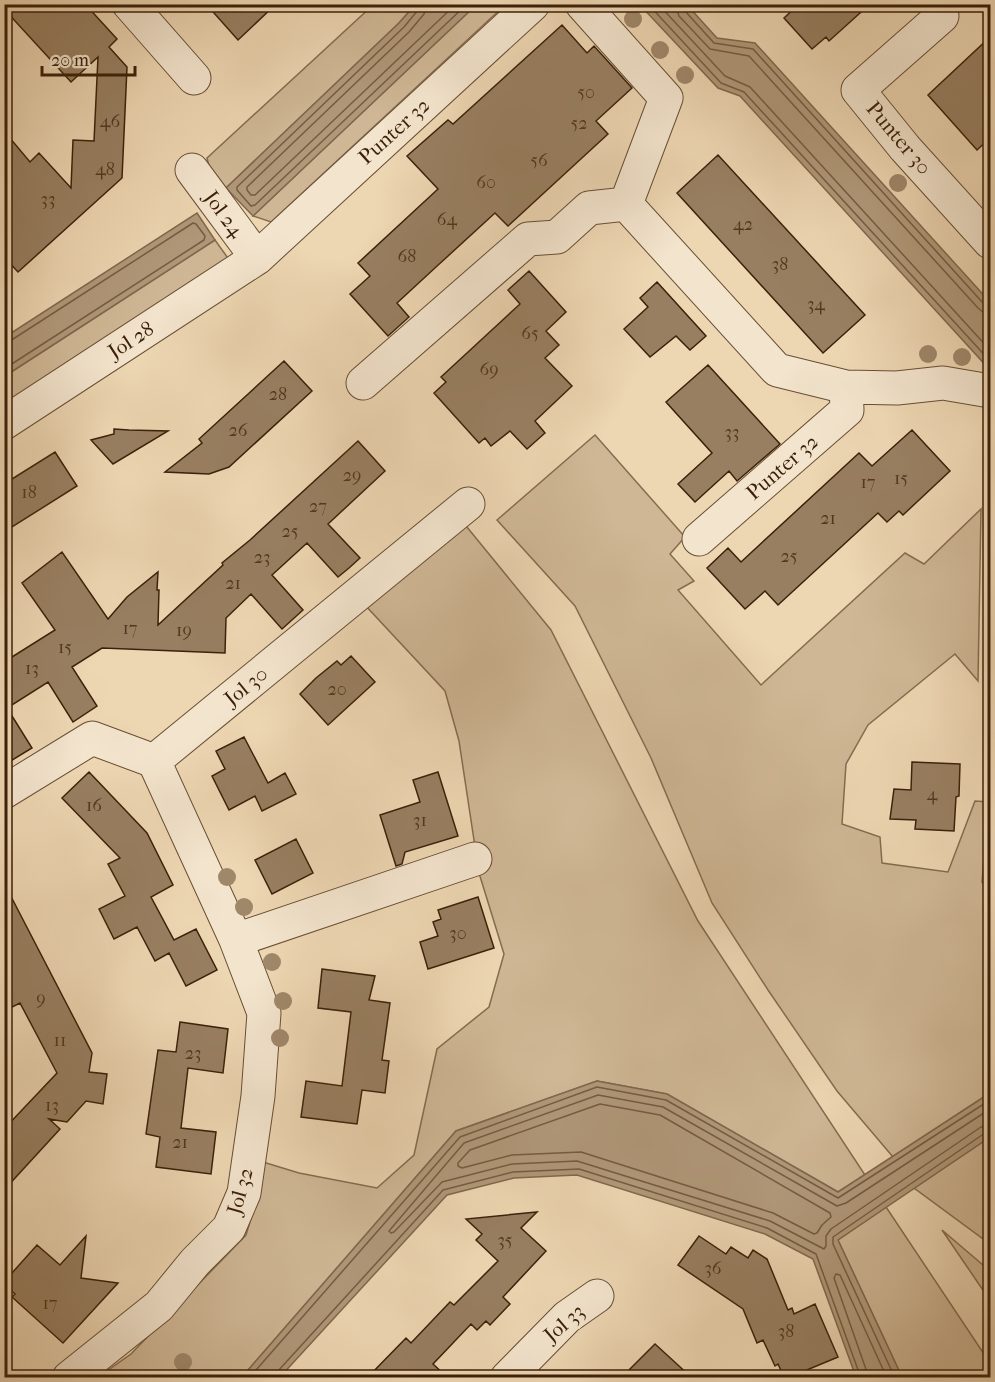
<svg xmlns="http://www.w3.org/2000/svg" width="995" height="1382" font-family="'IM FELL French Canon',serif">
	<rect width="100%" height="100%" fill="#edd6b2"/>
	<filter id="stains"><feTurbulence type="fractalNoise" baseFrequency=".00333" numOctaves="4"/><feColorMatrix values="0 0 0 0 .2 0 0 0 0 .09 0 0 0 0 .02 0 0 0 .5 -.17"/></filter>
	<radialGradient id="worn" r=".72"><stop offset=".6" stop-color="#630" stop-opacity="0"/><stop offset="1" stop-color="#630" stop-opacity=".3"/></radialGradient>
	<path fill="#cfb795" stroke="#856c50" stroke-width="1.5" d="M373,5H415L399,23L226,188L209,166L207,158Z
		M476,5H505L271,222L253,216Z
		M215,240L230,261L5,420V376Z
		M595,435L685,537L670,554L694,581L678,590L761,685L905,553L924,564L981,509L978,681L955,654L868,725L846,764L842,824L880,837L882,863L948,872L975,801L989,802L982,882L990,892V1093L893,1157L837,1091L768,990L712,903L651,758L575,606L497,520Z
		M462,521L551,630L698,921L865,1175L838,1192L667,1094L597,1081L456,1131L242,1377L97,1378L131,1354L246,1235L259,1192L263,1162L299,1173L377,1188L414,1155L437,1049L489,1007L504,954L479,873L459,741L445,691L364,604Z
		M990,1137V1244L914,1188Z
		M886,1207L990,1363V1377H902L838,1240Z
		M942,1230L990,1271V1301L987,1296Z"/>
	<path fill="#b09879" stroke="#81684d" stroke-width="1.5" d="M415,5H476L253,216L226,188L399,23Z
		M640,5H687L717,38L755,43L990,302V370L740,96L718,88Z
		M197,213L215,240L5,376V337Z
		M597,1081L667,1094L838,1192L990,1093V1137L838,1240L902,1377H856L813,1259L765,1234L577,1175L514,1178L447,1195L280,1377H242L456,1131Z"/>
	<g fill="none" stroke-linecap="round" stroke-linejoin="round">
		<path stroke="#765c42" stroke-width="1.5" d="M419,4L418,10L404,27L237,187V190L251,206L255,205L467,4
			M427,4L424,14L409,32L247,187V190L251,195H255L456,4
			M648,4L721,83L744,92L990,361
			M658,4L725,76L750,87L990,350
			M675,4L679,16L710,49L749,56L978,308L983,312L990,313
			M683,4L685,11L714,43L753,49L983,303L990,306
			M4,342L10,341L193,223L196,224L205,236L204,240L4,369
			M600,1104L660,1115L830,1213L831,1217L822,1225L817,1233L814,1234L773,1213L581,1152L512,1155L462,1168L458,1166V1163L470,1150Z
			M990,1109L846,1203L837,1206L663,1107L598,1095L464,1143L389,1231L391,1233L394,1232L442,1182L512,1164L577,1161L770,1221L824,1249L826,1246V1236L831,1229L981,1127L990,1125
			M249,1378L460,1137L597,1087L666,1100L838,1198L990,1100
			M276,1378L278,1371L443,1190L513,1172L579,1169L767,1228L816,1254L861,1378
			M869,1378L834,1278L836,1274L840,1275L887,1378
			M895,1378L833,1244V1237L985,1133L990,1132"/>
	</g>
	<path fill="#987f61" stroke="#3b210a" stroke-width="1.5" d="M4,4H85L117,39L109,47L127,67L122,178L18,272L4,257V131L30,162L39,153L71,188L73,140L94,141L98,57L71,82L4,9Z
		M206,4H276L238,40Z
		M799,4H870L829,41L826,37L812,49L784,18Z
		M562,25L587,53L594,46L632,88L596,121L608,134L508,226L495,213L436,267L397,303L409,317L388,336L350,294L370,276L358,263L438,189L407,156L448,120L453,124Z
		M990,37V138L977,150L928,95Z
		M718,155L865,315L823,353L677,193Z
		M529,271L566,312L546,331L559,345L545,358L572,386L535,421L545,433L527,449L510,431L491,446L485,438L479,443L434,393L446,382L441,377L520,304L508,290Z
		M657,282L706,336L690,350L676,336L650,357L624,329L648,307L640,298Z
		M284,361L312,391L229,467L209,474L165,472L202,443L199,439Z
		M708,365L780,444L737,481L729,471L695,502L678,484L712,453L666,402Z
		M114,429L129,430L168,431L113,464L91,440L114,434Z
		M912,430L950,471L903,515L899,511L887,522L878,513L778,605L765,591L745,609L707,568L728,548L741,562L859,453L872,466Z
		M358,441L385,471L328,524L360,558L349,568L338,577L307,543L272,575L303,610L282,629L251,594L226,618L225,653L102,648L72,667L97,706L73,722L48,682L7,708L32,748L4,765V662L55,630L22,583L62,552L108,619L127,597L158,572L157,590H159L158,625L223,565L222,563L250,540Z
		M55,452L77,486L4,532V484Z
		M351,656L375,682L328,725L300,694L316,678L337,661L341,665Z
		M244,737L268,783L285,773L296,794L262,811L255,796L229,810L212,776L225,769L216,751Z
		M912,762L960,764L959,796L956,797L954,831L915,829L916,820L890,819L894,789L911,790Z
		M89,772L147,833L173,885L151,897L174,940L196,929L217,970L186,986L169,953L155,961L137,927L114,939L99,909L125,896L108,864L120,858L62,798Z
		M438,772L458,836L405,852L402,864L396,866L380,815L420,802L413,780Z
		M296,839L313,873L272,894L255,860Z
		M4,883L92,1053L89,1072L107,1074L103,1104L86,1101L67,1122L49,1119L60,1129L4,1190V1129L57,1073L20,1003L4,1011Z
		M478,897L494,948L428,969L420,942L438,936L433,922L441,919L438,910Z
		M322,969L375,976L369,1000L390,1003L382,1060L389,1061L385,1093L362,1090L357,1124L301,1117L306,1081L342,1086L351,1012L318,1008Z
		M180,1022L228,1029L223,1073L188,1068L181,1128L216,1132L211,1174L156,1167L160,1137L146,1134L158,1050L176,1052Z
		M537,1212L521,1228L546,1251L503,1297L510,1304L490,1325L486,1321L477,1330L471,1324L433,1364L447,1377H368L406,1338L411,1343L450,1302L454,1305L498,1261L476,1240L482,1234L466,1219Z
		M86,1236L81,1278L118,1283L63,1343L12,1297L15,1294L4,1284V1282L37,1245L60,1265Z
		M699,1236L726,1254L731,1247L748,1258L753,1250L767,1259L788,1310L792,1308L794,1314L815,1304L838,1357L790,1377H784L778,1364L775,1366L763,1340L757,1343L743,1309L678,1265Z
		M655,1344L691,1377H622Z"/>
	<g fill="none" stroke-linecap="round" stroke-linejoin="round">
		<defs>
			<path id="street" d="M129,4L194,78
				M942,16L858,90L905,148L990,242
				M192,170L257,258
				M626,204L777,370L846,387L897,388L943,383L990,391
				M363,383L528,239L557,237L589,208L626,204L666,98L582,4
				M4,423L257,258L533,4
				M699,539L847,410L846,387
				M4,792L92,738L154,761L468,504
				M236,940L475,859
				M69,1378L159,1306L195,1262L229,1228L244,1193L258,1096L264,1013L236,940L154,761
				M507,1378L567,1317L597,1296"/>
		</defs>
		<use href="#street" stroke="#684e34" stroke-width="35"/>
		<use href="#street" stroke="#f3e4cd" stroke-width="33"/>
	</g>
	<g fill="#9f8769">
		<circle cx="633" cy="19" r="9"/>
		<circle cx="660" cy="50" r="9"/>
		<circle cx="685" cy="75" r="9"/>
		<circle cx="898" cy="183" r="9"/>
		<circle cx="928" cy="354" r="9"/>
		<circle cx="962" cy="357" r="9"/>
		<circle cx="227" cy="877" r="9"/>
		<circle cx="244" cy="907" r="9"/>
		<circle cx="272" cy="962" r="9"/>
		<circle cx="283" cy="1001" r="9"/>
		<circle cx="280" cy="1038" r="9"/>
		<circle cx="183" cy="1362" r="9"/>
	</g>
	<g text-anchor="middle" stroke-width="6" stroke-linejoin="round" paint-order="stroke">
		<g font-size="18" fill="#523820">
			<text x="586" y="98">50</text>
			<text x="110" y="127">46</text>
			<text x="579" y="129">52</text>
			<text x="539" y="166">56</text>
			<text x="105" y="175">48</text>
			<text x="486" y="188">60</text>
			<text x="48" y="205">33</text>
			<text x="447" y="225">64</text>
			<text x="743" y="230">42</text>
			<text x="407" y="262">68</text>
			<text x="780" y="270">38</text>
			<text x="816" y="310">34</text>
			<text x="530" y="339">65</text>
			<text x="489" y="375">69</text>
			<text x="278" y="400">28</text>
			<text x="238" y="436">26</text>
			<text x="732" y="438">33</text>
			<text x="352" y="481">29</text>
			<text x="901" y="484">15</text>
			<text x="868" y="488">17</text>
			<text x="29" y="498">18</text>
			<text x="318" y="512">27</text>
			<text x="828" y="524">21</text>
			<text x="290" y="537">25</text>
			<text x="789" y="562">25</text>
			<text x="262" y="563">23</text>
			<text x="233" y="589">21</text>
			<text x="130" y="634">17</text>
			<text x="184" y="636">19</text>
			<text x="65" y="653">15</text>
			<text x="32" y="674">13</text>
			<text x="337" y="695">20</text>
			<text x="932" y="800">4</text>
			<text x="94" y="811">16</text>
			<text x="420" y="826">31</text>
			<text x="458" y="939">30</text>
			<text x="41" y="1004">9</text>
			<text x="60" y="1046">11</text>
			<text x="193" y="1059">23</text>
			<text x="52" y="1111">13</text>
			<text x="180" y="1148">21</text>
			<text x="505" y="1246">35</text>
			<text x="713" y="1274">36</text>
			<text x="50" y="1309">17</text>
			<text x="786" y="1337">38</text>
		</g>
		<g font-size="21" fill="#3b210a" stroke="#f3e4cd">
			<text transform="translate(394 131) rotate(-42)" y="7">Punter 32</text>
			<text transform="translate(899 138) rotate(50)" y="7">Punter 30</text>
			<text transform="translate(224 214) rotate(54)" y="7">Jol 24</text>
			<text transform="translate(131 340) rotate(-33)" y="7">Jol 28</text>
			<text transform="translate(782 467) rotate(-41)" y="7">Punter 32</text>
			<text transform="translate(246 686) rotate(-39)" y="7">Jol 30</text>
			<text transform="translate(240 1191) rotate(-74)" y="7">Jol 32</text>
			<text transform="translate(564 1323) rotate(-41)" y="7">Jol 33</text>
		</g>
	</g>
	<rect width="995" height="1382" fill="none" stroke="#edd6b2" stroke-width="24"/>
	<rect x="6" y="6" width="983" height="1370" fill="none" stroke="#3b210a" stroke-width="3"/>
	<rect x="12" y="12" width="971" height="1358" fill="none" stroke="#3b210a" stroke-width="1.5"/>
	<path d="M42 66v9h93v-9" fill="none" stroke="#3b210a" stroke-width="3"/>
	<text x="51" y="66" font-size="18" fill="#3b210a" stroke="#f3e4cd" stroke-width="4.5" paint-order="stroke">20 m</text>
	<rect width="100%" height="100%" filter="url(#stains)"/>
	<rect width="100%" height="100%" fill="url(#worn)"/>
</svg>
